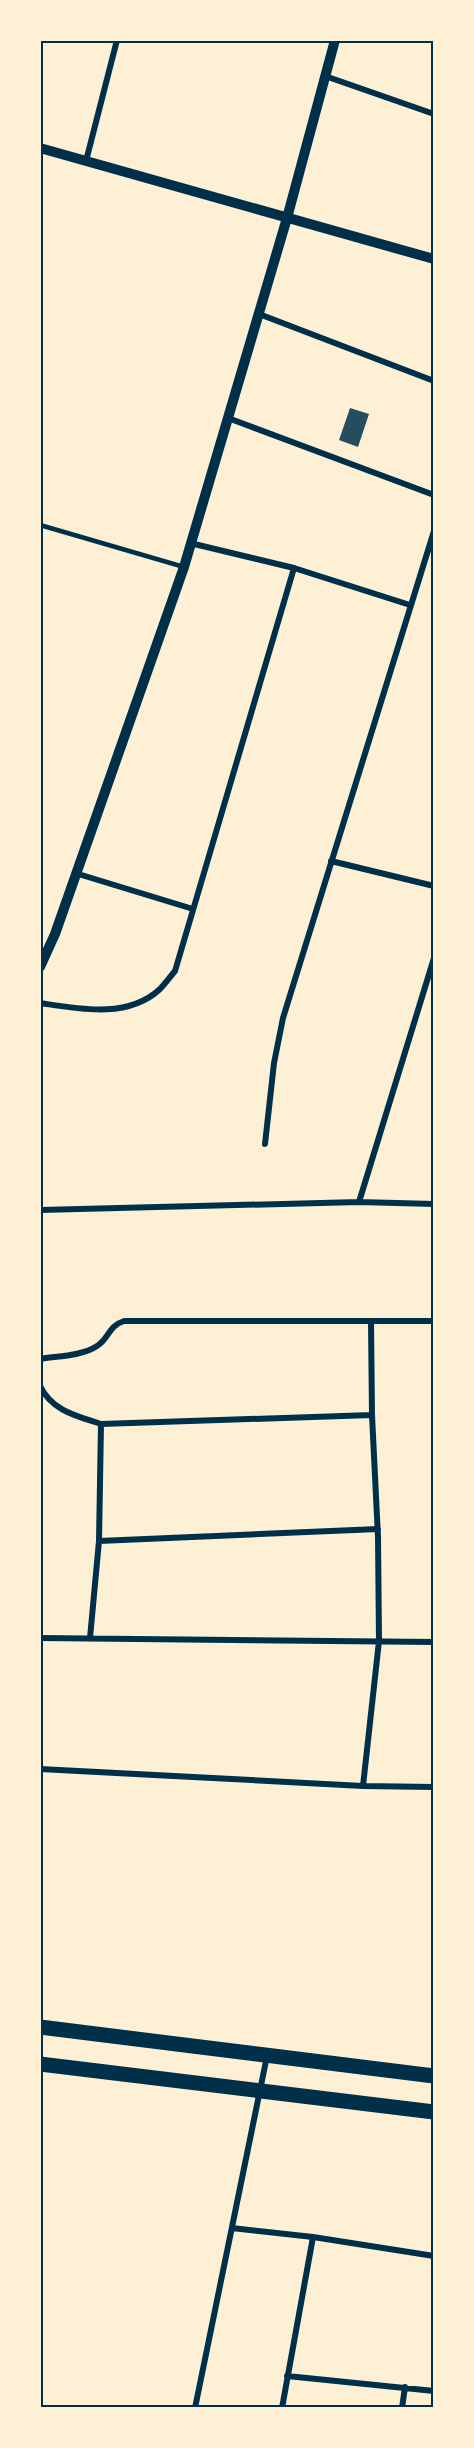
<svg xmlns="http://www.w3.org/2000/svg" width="474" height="2448" font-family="'Titillium Web',sans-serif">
	<rect width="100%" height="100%" fill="#fdf0d5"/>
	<path fill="#264d5e" d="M350,408L369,414L358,447L339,440Z"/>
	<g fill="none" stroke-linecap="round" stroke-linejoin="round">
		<path stroke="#003049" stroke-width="4.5" d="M40,525L184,567"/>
		<path stroke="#003049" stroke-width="6" d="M325,76L434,114
			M86,161L117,40
			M259,314L434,381
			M228,418L434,495
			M190,543L294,568L410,605
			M331,861L434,886
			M75,873L193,909
			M40,1003C79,1009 128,1019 160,989C165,984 170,977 175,971L294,568
			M265,1144L274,1063L283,1018L434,531
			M359,1202L434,958
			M40,1210L359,1202L434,1204
			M40,1359C58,1356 82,1356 97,1346C109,1339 108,1326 124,1321H434
			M40,1386C52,1411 77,1416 101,1424L99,1541L90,1638
			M101,1424L372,1415
			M99,1541L378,1529
			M40,1638L434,1642
			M40,1769L363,1786L434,1787
			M363,1786L379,1641L378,1537L372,1415L371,1322
			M232,2228L313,2237L434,2256
			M287,2376L434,2391
			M195,2408L267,2056
			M282,2408L313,2237
			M402,2408L405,2387"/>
		<path stroke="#003049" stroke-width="10" d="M40,148L434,259
			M40,967L55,934L184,567L287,218L335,40"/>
		<path stroke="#003049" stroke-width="15" d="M40,2027L434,2076
			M40,2064L434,2112"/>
	</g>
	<rect width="474" height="2448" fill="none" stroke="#fdf0d5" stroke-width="84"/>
	<rect x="42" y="42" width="390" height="2364" fill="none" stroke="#003049" stroke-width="2"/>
</svg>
